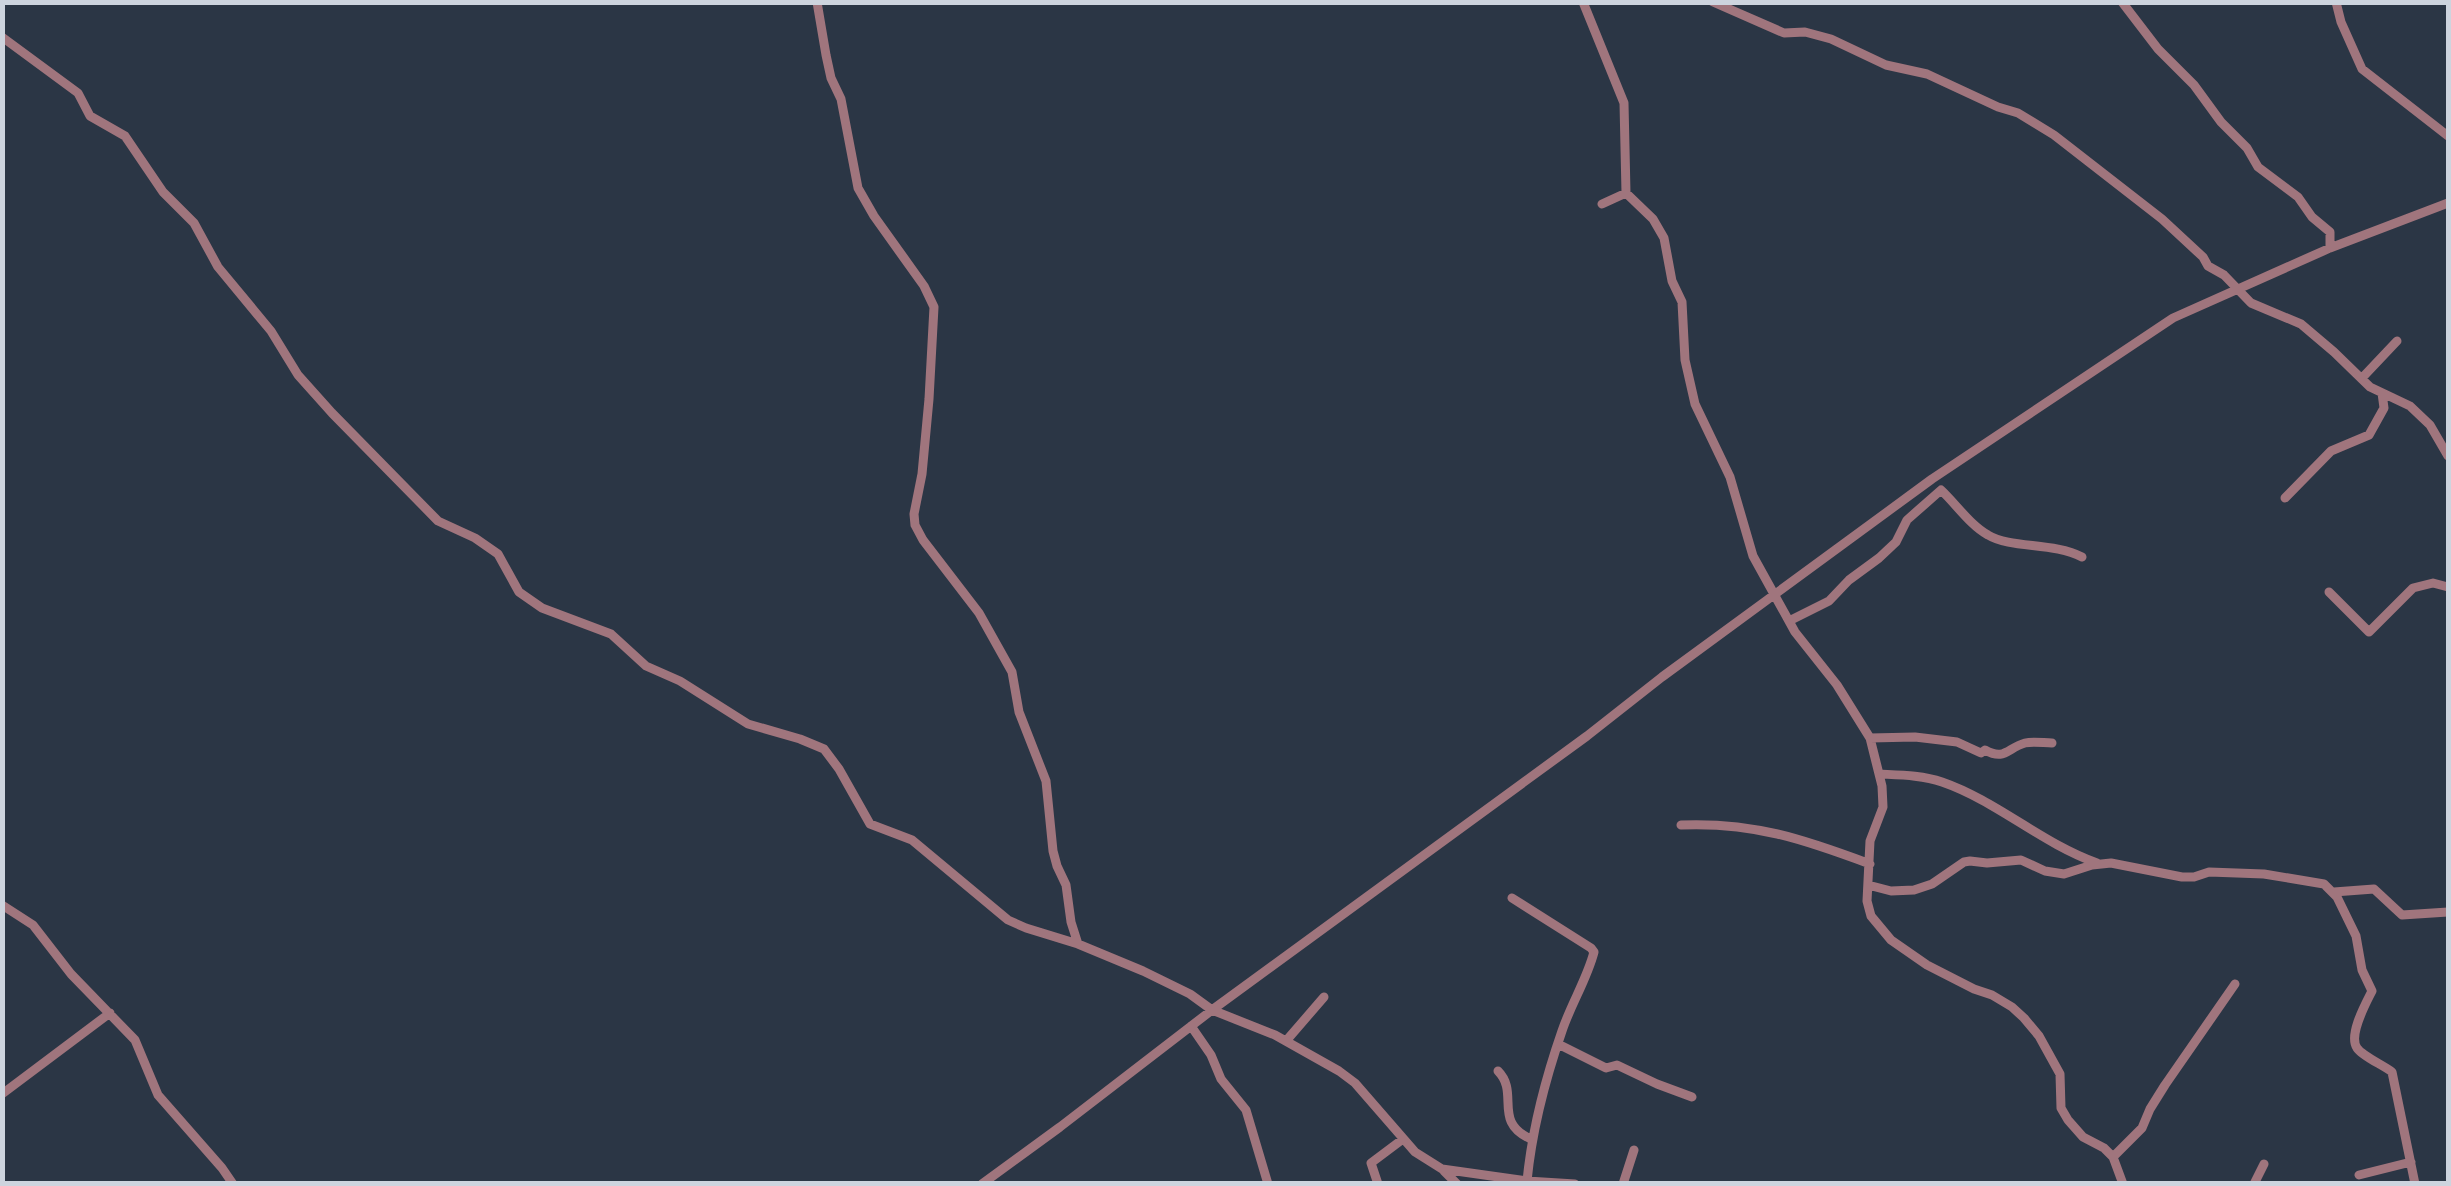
<svg xmlns="http://www.w3.org/2000/svg" width="2451" height="1186" font-family="'Nunito Sans',sans-serif">
	<rect width="100%" height="100%" fill="#2b3645"/>
	<g fill="none" stroke-linecap="round" stroke-linejoin="round">
		<path stroke="#a0757d" stroke-width="9" d="M817,2L826,55L831,78L841,99L858,188L874,216L924,286L934,307L929,399L922,474L914,514L915,525L923,540L979,613L1012,672L1019,712L1046,781L1053,851L1057,866L1066,885L1071,922L1078,944L1143,971L1190,994L1212,1010L1275,1035L1339,1071L1355,1083L1415,1152L1442,1169L1527,1181L1575,1184
			M1583,2L1624,103L1626,193
			M1713,2L1784,33L1805,32L1831,39L1886,65L1927,74L1998,107L2018,113L2054,135L2162,219L2203,257L2208,266L2224,275L2251,303L2301,324L2334,352L2370,387L2410,406L2430,425L2448,456
			M2122,2L2158,49L2194,85L2221,122L2247,148L2258,167L2298,197L2312,217L2330,232V248
			M2336,2L2341,22L2362,69L2448,136
			M2,37L78,93L90,116L125,136L163,192L194,223L218,267L271,331L298,375L332,413L438,521L475,538L498,554L519,592L542,608L611,634L646,666L680,681L748,724L800,739L824,749L839,769L870,824L912,840L1008,920L1026,928L1078,944
			M1602,204L1626,193L1653,219L1664,238L1672,281L1682,302L1685,360L1695,404L1730,477L1753,556L1795,632L1837,685L1870,738L1882,786L1883,807L1870,841L1867,901L1871,916L1891,940L1927,965L1974,989L1992,995L2012,1007L2024,1018L2039,1036L2060,1074L2061,1108L2068,1120L2083,1137L2104,1148L2113,1157L2123,1184
			M2362,378L2397,341
			M2285,498L2331,451L2369,435L2384,408L2382,393
			M2329,592L2369,632L2413,588L2433,583L2448,587
			M1789,621L1829,601L1849,580L1879,558L1896,542L1907,520L1941,490C1956,504 1970,525 1988,535C2011,549 2053,542 2082,557
			M1870,738L1915,737L1957,742L1981,753L1985,750C2005,761 2007,748 2025,743C2033,741 2044,743 2052,743
			M1879,774C1899,775 1922,775 1942,782C1997,801 2041,843 2097,863
			M1681,825C1753,822 1803,839 1870,864
			M1868,885L1891,891L1914,890L1932,884L1964,862L1970,861L1987,863L2021,860L2045,871L2064,874L2092,865L2111,863L2182,877H2194L2209,872L2264,874L2324,884L2337,897L2356,936L2362,970L2372,991C2366,1003 2348,1035 2357,1048C2362,1056 2383,1065 2392,1072L2415,1184
			M2334,892L2374,889L2402,915L2448,912
			M1512,898L1591,948L1594,952C1587,979 1571,1004 1562,1031C1545,1080 1532,1130 1527,1181
			M2,905L33,925L71,974L135,1040L158,1095L222,1168L233,1184
			M1191,1026L1211,1055L1221,1079L1246,1110L1268,1184
			M1286,1041L1324,997
			M1558,1044L1606,1068L1617,1065L1657,1084L1692,1097
			M1498,1071C1520,1093 1492,1122 1531,1139
			M2,1094L110,1013
			M2113,1157L2142,1128L2150,1109L2165,1085L2235,984
			M1444,1171L1457,1184
			M2359,1175L2411,1162
			M982,1184L1060,1127L1212,1010L1587,736L1662,677L1932,479L2173,318L2330,248L2448,203
			M1378,1184L1371,1163L1403,1139
			M1623,1184L1634,1150
			M2254,1184L2264,1164"/>
	</g>
	<rect width="2451" height="1186" fill="none" stroke="#cdd4de" stroke-width="10"/>
</svg>
